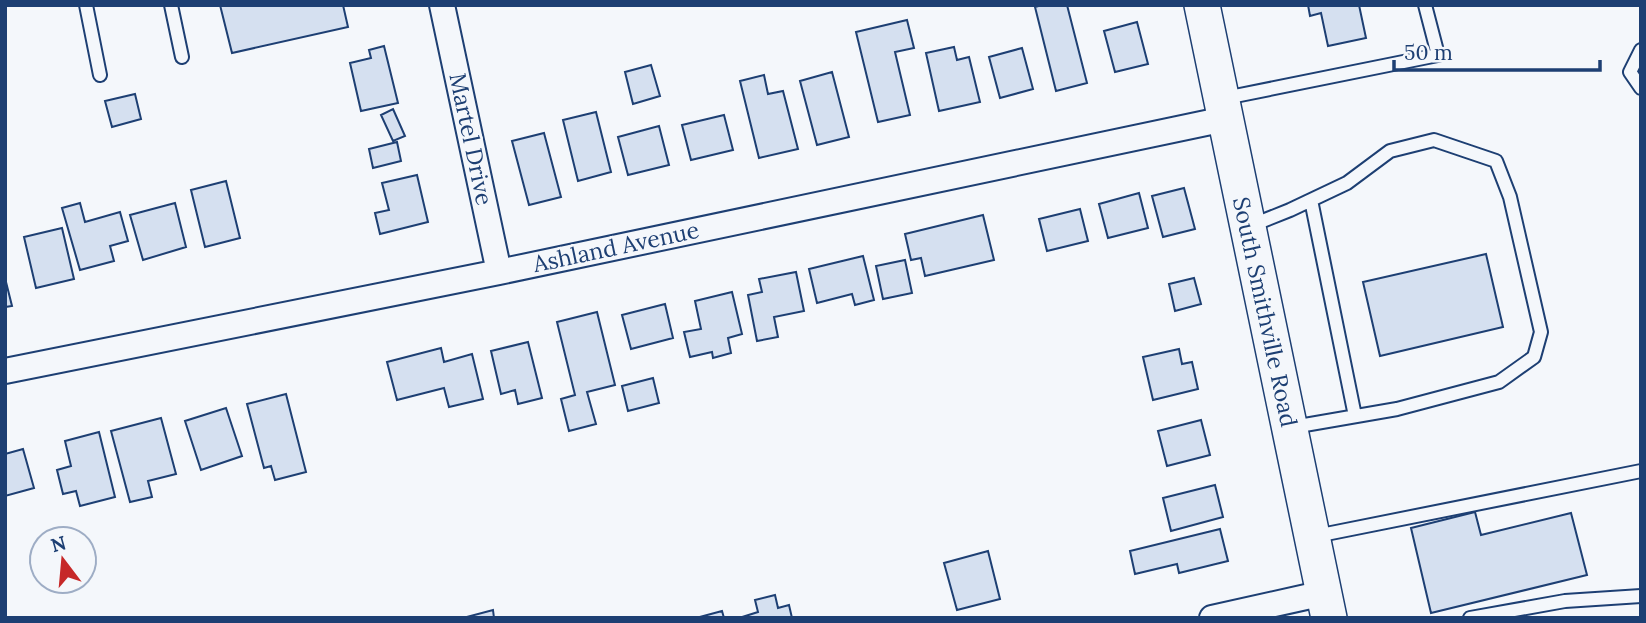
<svg xmlns="http://www.w3.org/2000/svg" width="1646" height="623" font-family="Lora,serif">
	<rect width="100%" height="100%" fill="#f4f7fb"/>
	<path fill="#d5e0f0" stroke="#1d3f73" stroke-width="2" d="M220,5H343L348,27L232,53Z
		M1042,5H1067L1087,83L1056,91L1035,7Z
		M1308,5H1359L1366,38L1328,46L1321,13L1310,16Z
		M907,20L914,48L895,52L910,115L878,122L856,32Z
		M1137,22L1148,64L1115,72L1104,31Z
		M384,46L398,103L361,111L350,63L371,58L369,50Z
		M954,47L957,60L969,57L980,102L939,111L926,53Z
		M1022,48L1033,89L1000,98L989,57Z
		M651,65L660,96L633,104L625,72Z
		M832,72L849,137L817,145L800,81Z
		M764,75L768,94L783,91L798,149L759,158L740,81Z
		M135,94L141,119L112,127L105,101Z
		M393,109L405,136L393,141L381,115Z
		M596,112L611,172L578,181L563,120Z
		M724,115L733,150L691,160L682,125Z
		M659,126L669,165L628,175L618,137Z
		M544,133L561,197L529,205L512,141Z
		M397,142L401,161L373,168L369,149Z
		M417,175L428,222L380,234L375,213L389,210L382,183Z
		M226,181L240,238L205,247L191,190Z
		M1184,188L1195,229L1163,237L1152,196Z
		M1139,193L1148,228L1108,238L1099,204Z
		M80,203L85,222L120,212L128,241L110,246L114,261L80,270L62,208Z
		M175,203L186,247L143,260L130,215Z
		M1080,209L1088,241L1047,251L1039,219Z
		M983,215L994,260L925,276L921,258L911,260L905,234Z
		M62,228L74,279L36,288L24,237Z
		M1486,254L1503,327L1380,356L1363,282Z
		M863,256L874,300L855,305L852,294L817,303L809,269Z
		M905,260L912,293L883,299L876,266Z
		M796,272L804,311L774,317L778,337L757,341L748,295L762,292L759,279Z
		M5,278L12,306L5,307Z
		M1194,278L1201,304L1175,311L1169,284Z
		M732,292L742,334L728,338L731,353L713,358L712,352L690,357L684,332L701,329L695,301Z
		M665,304L673,338L631,349L622,315Z
		M597,312L615,385L587,392L596,424L569,431L561,399L575,395L557,322Z
		M528,342L542,398L518,404L515,390L501,394L491,351Z
		M441,348L444,362L472,354L483,399L449,407L444,388L397,400L387,362Z
		M1179,349L1182,364L1192,362L1198,389L1153,400L1143,357Z
		M653,378L659,403L628,411L622,386Z
		M286,394L306,472L275,480L271,466L264,468L247,404Z
		M226,408L242,456L201,470L185,421Z
		M161,418L176,474L148,481L152,497L130,502L111,431Z
		M1201,420L1210,455L1167,466L1158,431Z
		M99,432L115,497L80,506L76,491L63,494L57,470L71,466L65,441Z
		M23,449L34,488L5,496V454Z
		M1215,485L1223,517L1171,531L1163,498Z
		M1475,512L1481,535L1571,513L1587,575L1431,613L1411,528Z
		M1220,529L1228,561L1179,573L1177,564L1135,574L1130,551Z
		M988,551L1000,599L957,610L944,563Z
		M775,595L778,608L789,605L792,618H739L758,612L755,600Z
		M493,610L494,618H463Z
		M722,611L724,618H696Z"/>
	<g fill="none" stroke-linecap="round" stroke-linejoin="round">
		<defs>
			<path id="lane" d="M86,5L100,75
				M171,5L182,57
				M1641,50L1630,72L1641,88
				M1225,98L1438,55L1425,5
				M1311,200L1355,416
				M1250,226L1290,210L1347,183L1390,151L1434,140L1496,161L1510,197L1541,332L1534,357L1499,382L1397,409L1293,427
				M1316,536L1641,471
				M1470,618L1565,601L1641,596"/>
			<path id="street" d="M442,5L499,272
				M5,371L499,272L1225,119
				M1212,618L1324,593"/>
			<path id="secondary" d="M1202,5L1329,618"/>
		</defs>
		<use href="#lane" stroke="#1d3f73" stroke-width="16"/>
		<use href="#street" stroke="#1d3f73" stroke-width="28"/>
		<use href="#secondary" stroke="#1d3f73" stroke-width="38"/>
		<use href="#lane" stroke="#f4f7fb" stroke-width="12"/>
		<use href="#street" stroke="#f4f7fb" stroke-width="24"/>
		<use href="#secondary" stroke="#f4f7fb" stroke-width="35"/>
	</g>
	<g text-anchor="middle" stroke-width="5" stroke-linejoin="round" paint-order="stroke">
		<g font-size="23" fill="#1d3f73" stroke="#f4f7fb">
			<text transform="translate(471 139) rotate(78)" y="8">Martel Drive</text>
			<text transform="translate(616 247) rotate(-12)" y="8">Ashland Avenue</text>
			<text transform="translate(1265 312) rotate(78)" y="8">South Smithville Road</text>
		</g>
	</g>
	<rect width="1646" height="623" fill="none" stroke="#1d3f73" stroke-width="14"/>
	<g transform="translate(63 560) rotate(344)"><circle r="33" fill="#f4f7fb" stroke="#9eadc5" stroke-width="2"/>
	<path d="M0-5L12 26L0 18L-12 26Z" fill="#c62828"/>
	<text y="-10" font-size="19" font-weight="bold" text-anchor="middle" fill="#1d3f73">N</text>
	</g>
	<path d="M1394 60v10h206v-10" fill="none" stroke="#1d3f73" stroke-width="3.5"/>
	<text x="1404" y="60" font-size="21" fill="#1d3f73" stroke="#f4f7fb" stroke-width="5" paint-order="stroke">50 m</text>
</svg>
